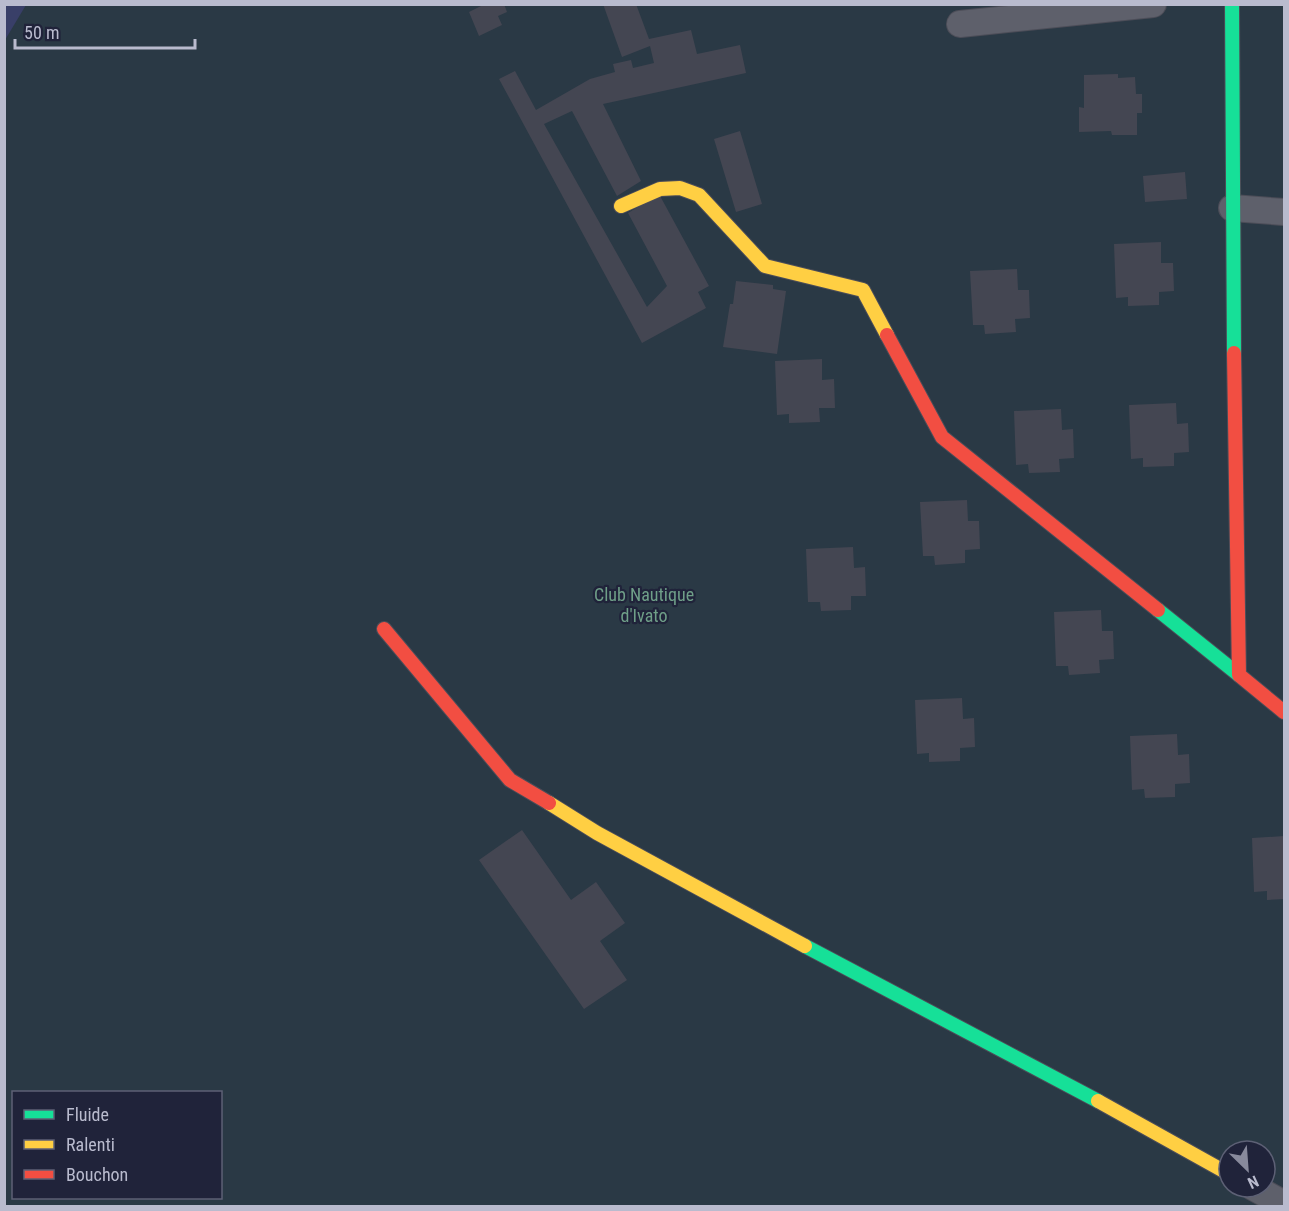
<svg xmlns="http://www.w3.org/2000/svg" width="1289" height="1211" font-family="'Roboto Condensed',sans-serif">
	<rect width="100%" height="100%" fill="#2e303e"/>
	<path fill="#2a3945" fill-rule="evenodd" d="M26,4L1284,5V1206H5L4,40ZM14,1092H220V1198H14ZM1229,1151H1265V1187H1229Z"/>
	<path fill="#393f68" d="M5,4L26,5L5,40L4,5Z"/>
	<path fill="#444652" d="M485,4H504L507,12L498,16L502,25L479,36L469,12Z
		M603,4H636L649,39L691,30L697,54L740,45L746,73L603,104L641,181L617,196L572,111L544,124L647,307L667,286L628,213L659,194L709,286L698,292L706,308L642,343L499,79L515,71L536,110L590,79L615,72L613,64L631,60L633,68L654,63L650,46L622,57Z
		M1118,74V78L1135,77L1136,94H1142V113H1137V135H1112L1111,131L1079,132V107L1084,108V75Z
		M740,131L762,204L736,212L714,139Z
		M1185,172L1187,199L1145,202L1143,176Z
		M1161,242V263H1173L1174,291L1159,292V305L1128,306V297L1116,298L1114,244Z
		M1017,269L1018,290H1029L1030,318L1015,319L1016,332L985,334L984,325H973L970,271Z
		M736,281L773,285V289L786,291L777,354L723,347L730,304H733Z
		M822,359V380L834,379L835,408H819L820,422L789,423V414L777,415L775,361Z
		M1176,403L1177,424L1188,423L1189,452L1174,453V466L1143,467V458L1131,459L1129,405Z
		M1061,409L1062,430L1073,429L1074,458L1059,459L1060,472L1029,473L1028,464L1016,465L1014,411Z
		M967,500L968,521H979L980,549L965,550V563L935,565L934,556H923L920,502Z
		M853,547L854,568L865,567L866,596H851V610L821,611L820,602H808L806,549Z
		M1101,610L1102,631H1113L1114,659L1099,660L1100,673L1069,675L1068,666H1056L1054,612Z
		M962,698L963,719L974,718L975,747L960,748V761L929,762V753L917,754L915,700Z
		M1177,734L1178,755L1189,754L1190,783L1175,784V797L1145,798L1144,789L1132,790L1130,736Z
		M522,830L571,900L596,882L625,923L600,941L627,980L584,1009L479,860Z
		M1284,836V899L1267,900V891L1254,892L1252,838Z"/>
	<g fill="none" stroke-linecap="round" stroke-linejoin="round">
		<defs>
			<path id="street" d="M960,24L1153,4
				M1232,208L1284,212
				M1253,1187L1284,1204"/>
			<path id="fast" d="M1232,4L1234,353
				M1158,610L1239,675
				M805,946L1098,1101"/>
			<path id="slow" d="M621,206L660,189L680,188L699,195L765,266L863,290L887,335
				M549,803L597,833L805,946
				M1098,1101L1229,1174"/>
			<path id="jam" d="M887,335L942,437L1158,610
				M1234,353L1239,675L1284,712
				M384,629L510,780L549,803"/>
		</defs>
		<use href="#street" stroke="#4c4d58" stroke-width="28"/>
		<use href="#fast" stroke="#4c4d58" stroke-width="16"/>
		<use href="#slow" stroke="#4c4d58" stroke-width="16"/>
		<use href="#jam" stroke="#4c4d58" stroke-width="16"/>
		<use href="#street" stroke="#5e606b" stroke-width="26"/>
		<use href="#fast" stroke="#16e098" stroke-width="14"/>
		<use href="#slow" stroke="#ffcf43" stroke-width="14"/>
		<use href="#jam" stroke="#f24e42" stroke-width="14"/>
	</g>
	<g text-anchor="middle" stroke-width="4.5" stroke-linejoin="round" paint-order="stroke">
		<g font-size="18" fill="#6f9f88" stroke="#20233a">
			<text x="644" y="601">Club Nautique<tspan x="644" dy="21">d'Ivato</tspan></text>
		</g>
	</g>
	<rect width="1289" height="1211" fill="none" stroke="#b9bbce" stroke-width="12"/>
	<rect x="12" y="1091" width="210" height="108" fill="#20233a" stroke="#5d6075" stroke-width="1.5"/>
	<rect x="24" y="1110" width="30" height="9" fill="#16e098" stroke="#5d6075" stroke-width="1.5"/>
	<text x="66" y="1121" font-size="18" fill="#b9bbce">Fluide</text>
	<rect x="24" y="1140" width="30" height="9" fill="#ffcf43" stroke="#5d6075" stroke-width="1.5"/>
	<text x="66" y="1151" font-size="18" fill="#b9bbce">Ralenti</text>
	<rect x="24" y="1170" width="30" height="9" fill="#f24e42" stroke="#5d6075" stroke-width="1.5"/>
	<text x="66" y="1181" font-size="18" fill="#b9bbce">Bouchon</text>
	<g transform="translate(1247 1169) rotate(155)"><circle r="28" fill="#20233a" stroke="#5d6075" stroke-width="1.5"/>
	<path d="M0-4.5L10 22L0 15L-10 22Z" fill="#888a9c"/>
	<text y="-9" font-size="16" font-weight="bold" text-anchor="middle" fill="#b9bbce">N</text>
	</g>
	<path d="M15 39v9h180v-9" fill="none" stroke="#b9bbce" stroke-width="3"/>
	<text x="24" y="39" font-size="18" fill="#b9bbce" stroke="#20233a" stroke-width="4.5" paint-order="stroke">50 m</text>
</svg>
